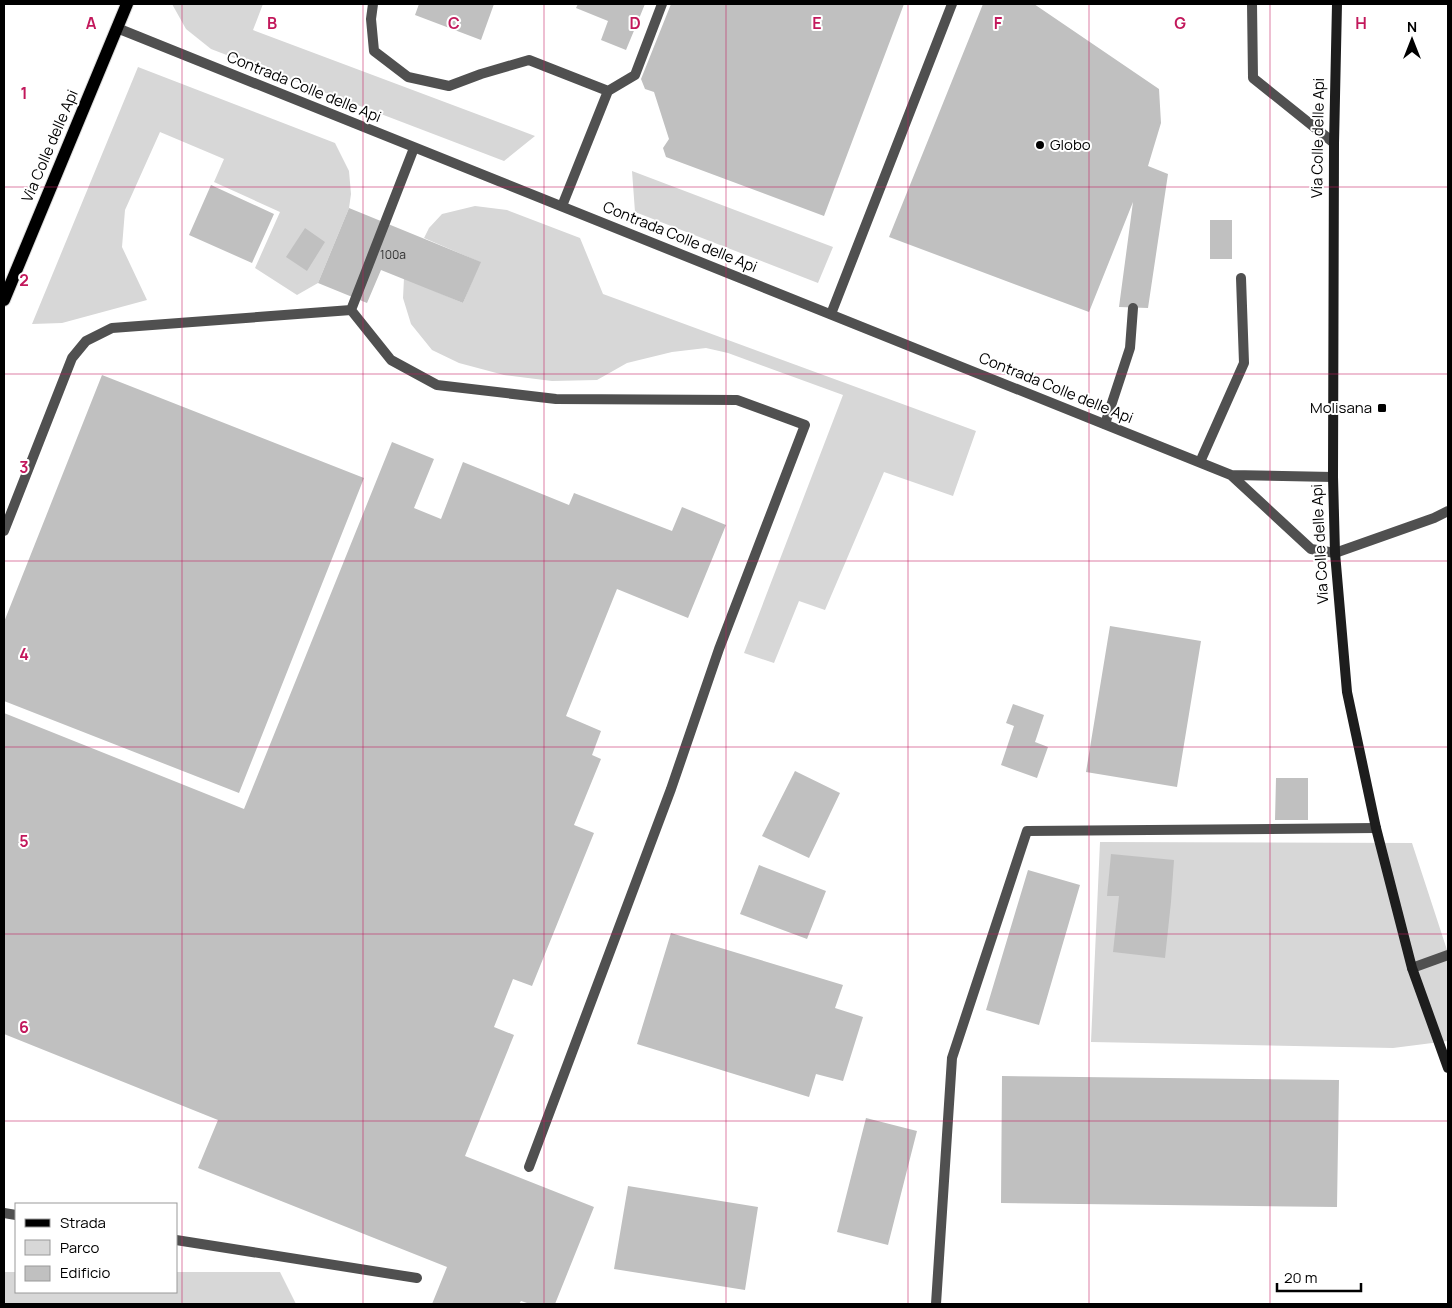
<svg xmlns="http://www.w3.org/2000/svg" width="1452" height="1308" font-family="Manrope,sans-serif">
	<rect width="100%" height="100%" fill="#fff"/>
	<path fill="#d7d7d7" d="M172,4H263L253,30L535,136L504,161L211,49L186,29Z
		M138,67L335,143L349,171L351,194L349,208L318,283L297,295L255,268L280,212L214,182L224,159L160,132L125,210L122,247L147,300L62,323L32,324Z
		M632,171L833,247L818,283L635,212Z
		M475,206L507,210L580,238L603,294L976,431L953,496L884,472L825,610L799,601L774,663L744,653L843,395L728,353L706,348L672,352L627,363L597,380L552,381L504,375L459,363L432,350L411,324L403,298L404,278L463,303L480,262L424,238L429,228L442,214Z
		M1100,842L1412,843L1448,953V1041L1393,1048L1091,1042Z
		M4,1272H16V1292H176V1272H280L296,1304H4Z"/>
	<path fill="#c0c0c0" d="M419,4H494L481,40L415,15Z
		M578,4H645L626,50L601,40L608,21L576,8Z
		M671,4H904L824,216L666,157L663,148L669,139L654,92L645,89L641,79Z
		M983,4H1034L1159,89L1161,123L1148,166L1168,174L1148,308L1119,307L1133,202L1089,312L889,237Z
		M211,185L274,214L252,263L189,235Z
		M349,208L481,262L463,303L381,270L367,303L318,283Z
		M1210,220H1232V259H1210Z
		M305,228L325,242L307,271L286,257Z
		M102,375L364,478L239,793L4,701V622Z
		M392,442L434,459L414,508L441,519L463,462L569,505L574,493L672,531L682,507L726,525L688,618L617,589L566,716L601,731L592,755L601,759L574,825L594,833L532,986L513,979L494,1027L514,1035L465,1156L594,1207L555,1304H530L521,1301L519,1304H432L447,1267L198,1168L218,1120L4,1034V713L244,809Z
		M1110,626L1201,641L1177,787L1086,772Z
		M1013,704L1044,715L1035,742L1048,747L1037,778L1001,765L1014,726L1006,723Z
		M795,771L840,793L809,858L762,836Z
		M1276,778H1308V820H1275Z
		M1111,854L1174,860L1171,902L1165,958L1113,952L1119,896H1107Z
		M759,865L826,891L807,939L740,914Z
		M1028,870L1080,885L1039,1025L986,1010Z
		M671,933L843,985L835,1008L863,1017L843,1081L816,1074L809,1097L637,1044Z
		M1002,1076L1339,1080L1337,1207L1001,1203Z
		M866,1118L917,1131L888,1245L837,1232Z
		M628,1186L758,1207L745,1290L614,1269Z"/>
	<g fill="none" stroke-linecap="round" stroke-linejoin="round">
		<defs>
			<path id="primary" d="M4,300L127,4"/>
		</defs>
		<use href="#primary" stroke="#dbdbdb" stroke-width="14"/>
		<path stroke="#505050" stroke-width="10" d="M373,4L371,19L374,51L408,77L449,86L481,74L529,60L608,91
			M1252,4L1253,78L1334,143
			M562,206L608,91L635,75L662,4
			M351,310L391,360L437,385L556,399L737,400L805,425L719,649L671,789L529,1167
			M831,314L952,4
			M1105,424L1130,348L1133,308
			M1200,462L1244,363L1241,278
			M4,531L72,358L86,341L112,328L351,310L414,148
			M4,1213L16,1215
			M176,1240L417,1278
			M936,1304L952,1058L1027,831L1376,828"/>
		<path stroke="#505050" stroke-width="10" d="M117,28L1231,475L1311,549L1335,553L1434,518L1448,511
			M1231,475L1333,477
			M1412,968L1448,955"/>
		<path stroke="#1d1d1d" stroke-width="10" d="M1337,4L1334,143L1333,477L1335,553L1347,692L1376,828L1412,968L1448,1068"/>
		<use href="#primary" stroke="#000" stroke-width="12"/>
	</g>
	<path fill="none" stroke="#c2185b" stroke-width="1" stroke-opacity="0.55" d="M182,4V1304M363,4V1304M544,4V1304M726,4V1304M908,4V1304M1089,4V1304M1270,4V1304M4,187H1448M4,374H1448M4,561H1448M4,747H1448M4,934H1448M4,1121H1448"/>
	<g fill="#000" stroke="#fff" stroke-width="2">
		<circle cx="1040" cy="145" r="5"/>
		<rect x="1377" y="403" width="10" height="10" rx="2.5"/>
	</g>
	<g text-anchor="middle" stroke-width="4" stroke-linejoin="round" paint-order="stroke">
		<g font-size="12" fill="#303030">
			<text x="393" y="259">100a</text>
		</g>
		<g font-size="15" fill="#000" stroke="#fff">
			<text transform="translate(304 87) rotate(22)" y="5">Contrada Colle delle Api</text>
			<text transform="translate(1318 138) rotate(-89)" y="5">Via Colle delle Api</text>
			<text transform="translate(50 146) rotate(-67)" y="5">Via Colle delle Api</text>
			<text transform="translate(680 237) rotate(22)" y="5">Contrada Colle delle Api</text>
			<text transform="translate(1056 388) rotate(22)" y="5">Contrada Colle delle Api</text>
			<text transform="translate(1320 544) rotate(-93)" y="5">Via Colle delle Api</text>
		</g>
		<g font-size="15" fill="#000" stroke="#fff" text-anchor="start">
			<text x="1050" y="150">Globo</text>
			<text x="1372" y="413" text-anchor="end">Molisana</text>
		</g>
	</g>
	<g font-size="16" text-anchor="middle" font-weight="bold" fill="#c2185b" stroke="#fff" stroke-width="4" stroke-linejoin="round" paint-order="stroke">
		<text x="91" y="29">A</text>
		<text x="272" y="29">B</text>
		<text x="454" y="29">C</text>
		<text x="635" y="29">D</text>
		<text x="817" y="29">E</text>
		<text x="998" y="29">F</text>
		<text x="1180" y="29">G</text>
		<text x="1361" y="29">H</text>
		<text x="24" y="99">1</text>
		<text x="24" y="286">2</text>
		<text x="24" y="473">3</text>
		<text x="24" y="660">4</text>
		<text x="24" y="847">5</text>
		<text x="24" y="1033">6</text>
	</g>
	<rect width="1452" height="1308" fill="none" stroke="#000000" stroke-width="10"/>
	<rect x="15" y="1203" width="162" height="90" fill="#ffffff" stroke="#999999"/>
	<rect x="25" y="1219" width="25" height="8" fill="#000000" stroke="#999999"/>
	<text x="60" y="1228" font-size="15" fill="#000000">Strada</text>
	<rect x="25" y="1240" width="25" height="15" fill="#d7d7d7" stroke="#999999"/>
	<text x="60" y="1253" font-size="15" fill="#000000">Parco</text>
	<rect x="25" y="1266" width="25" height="15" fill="#c0c0c0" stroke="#999999"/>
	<text x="60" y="1278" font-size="15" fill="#000000">Edificio</text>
	<g transform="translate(1412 40)" stroke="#ffffff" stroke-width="4" paint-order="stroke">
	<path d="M0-4L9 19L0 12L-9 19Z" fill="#000000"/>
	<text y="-8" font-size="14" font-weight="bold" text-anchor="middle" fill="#000000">N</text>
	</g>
	<path d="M1277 1283v8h84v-8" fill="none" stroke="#000000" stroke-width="2.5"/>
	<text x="1284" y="1283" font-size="15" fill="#000000" stroke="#ffffff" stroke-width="4" paint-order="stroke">20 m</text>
</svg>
